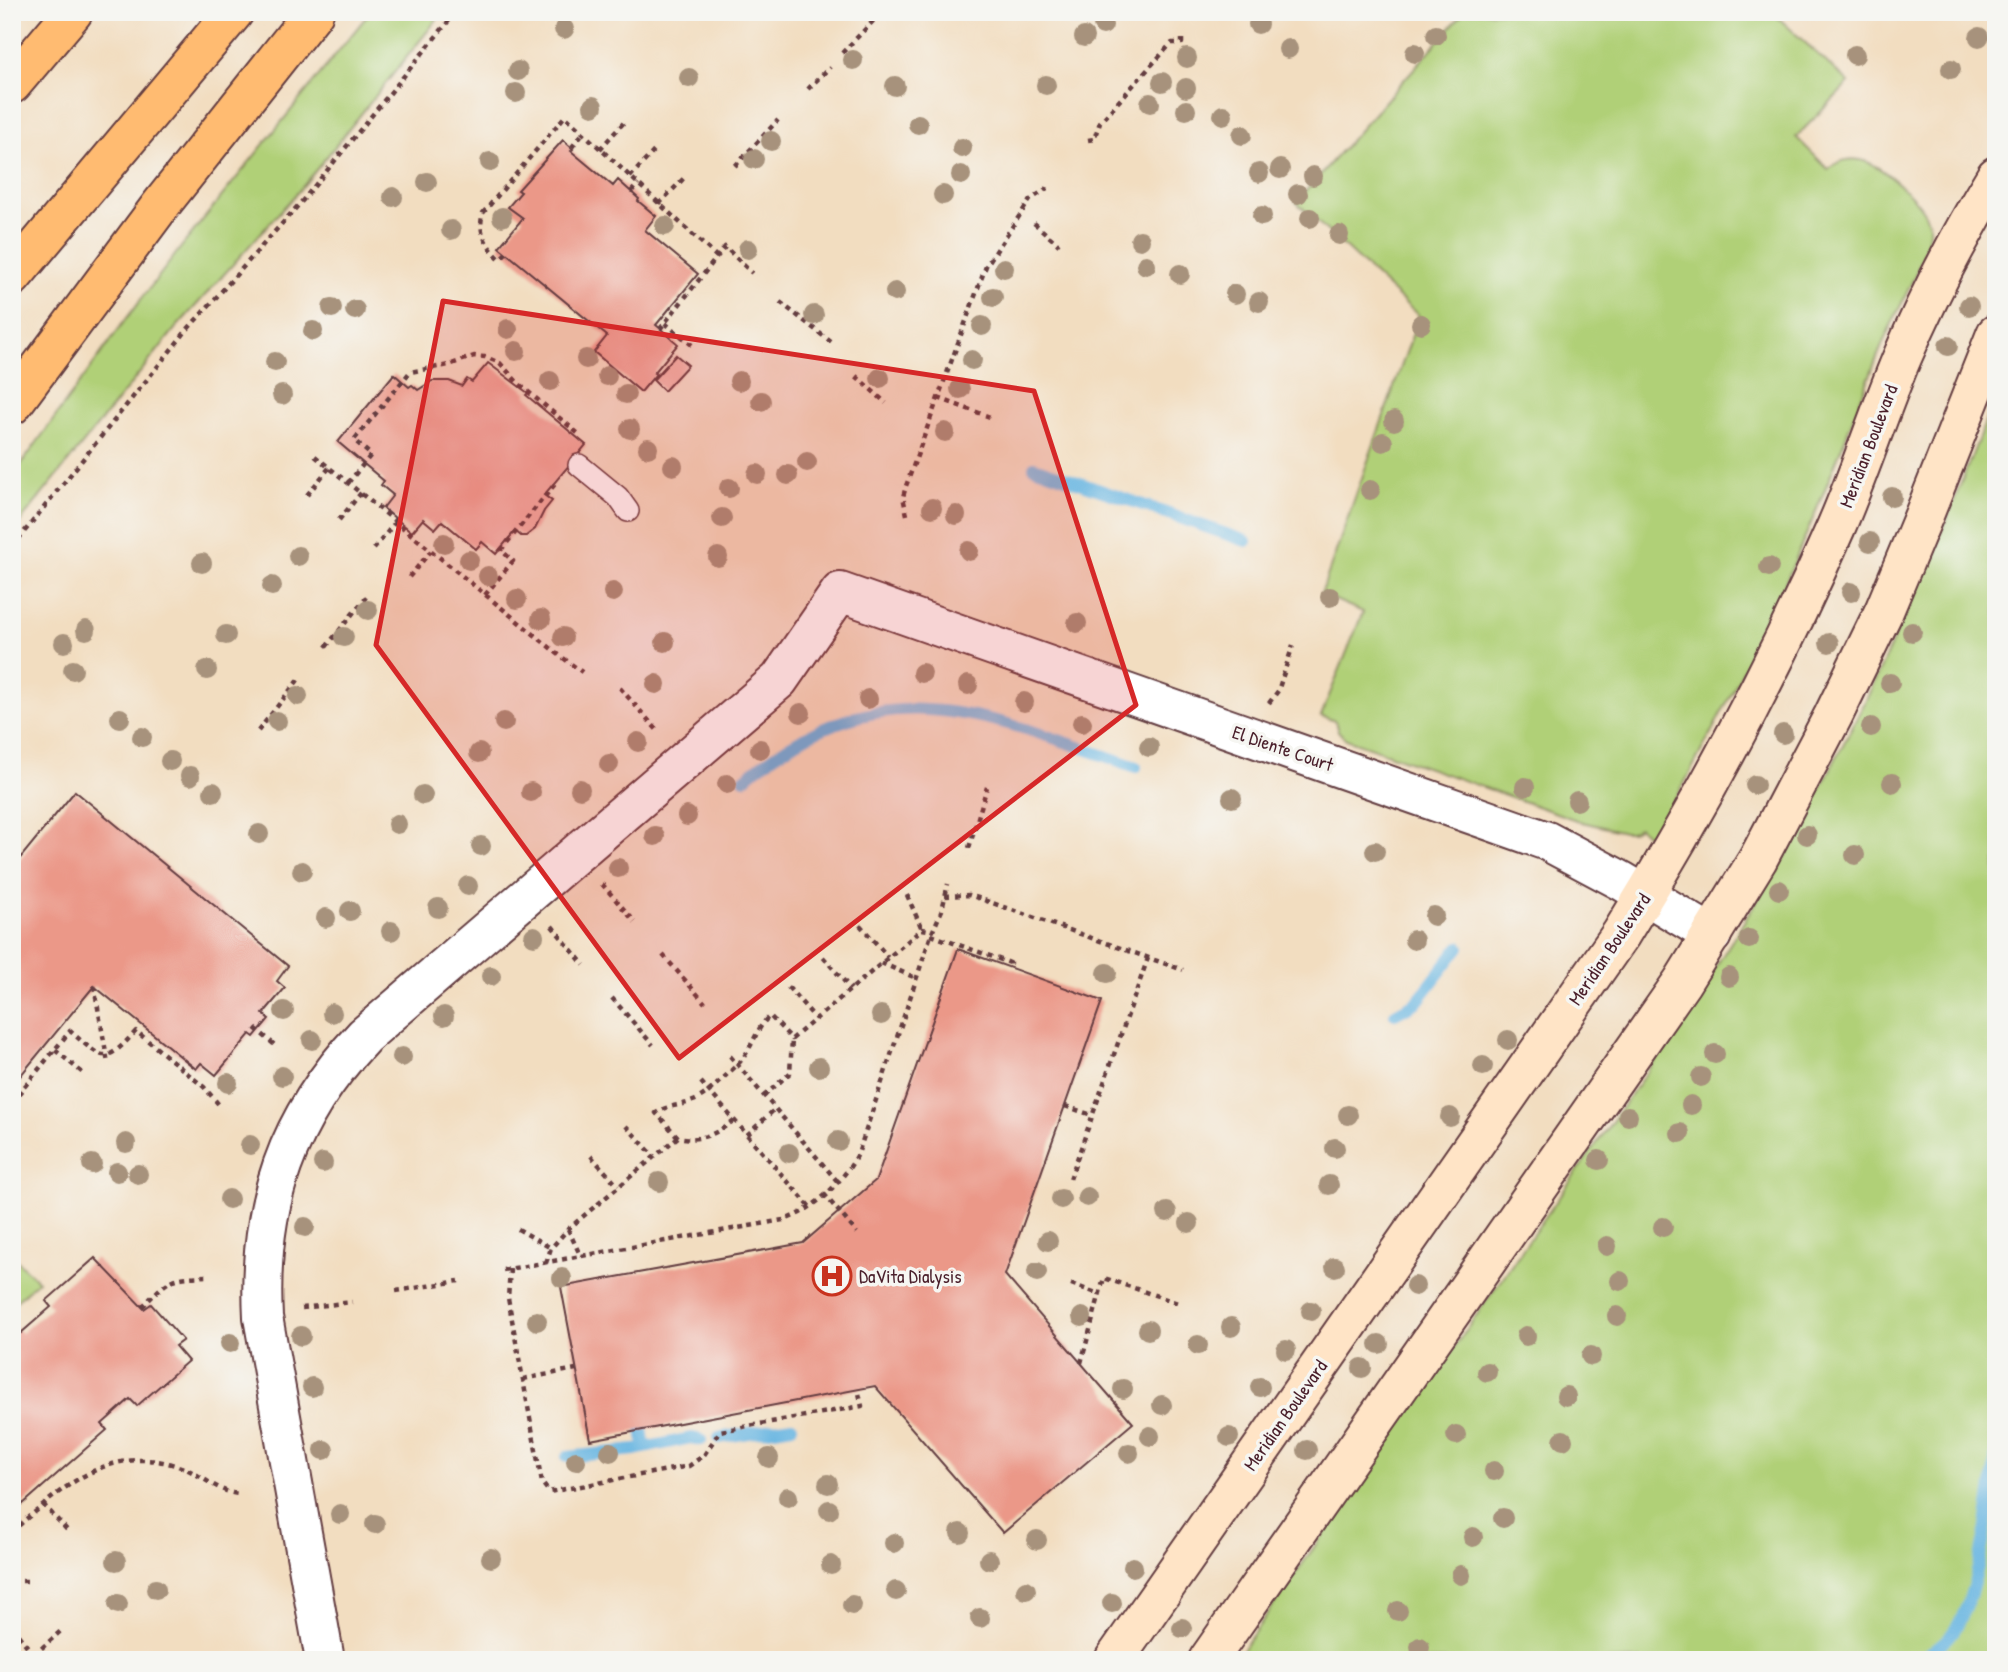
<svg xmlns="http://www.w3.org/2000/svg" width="2008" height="1672" font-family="'Patrick Hand',sans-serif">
	<rect width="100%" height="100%" fill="#f6f6f2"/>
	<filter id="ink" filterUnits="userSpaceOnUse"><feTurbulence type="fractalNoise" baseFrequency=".0143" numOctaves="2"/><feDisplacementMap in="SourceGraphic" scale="14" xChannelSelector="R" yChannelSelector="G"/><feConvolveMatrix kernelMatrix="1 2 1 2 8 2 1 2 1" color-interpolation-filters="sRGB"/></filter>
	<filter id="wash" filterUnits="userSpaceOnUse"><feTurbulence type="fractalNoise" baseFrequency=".00686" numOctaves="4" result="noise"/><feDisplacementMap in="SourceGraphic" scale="28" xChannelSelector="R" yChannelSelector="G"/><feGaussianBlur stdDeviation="1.57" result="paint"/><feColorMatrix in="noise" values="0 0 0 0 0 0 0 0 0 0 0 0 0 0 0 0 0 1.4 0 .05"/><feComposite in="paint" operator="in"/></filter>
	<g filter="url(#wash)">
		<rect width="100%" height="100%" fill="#f2ddc0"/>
		<path fill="#b0d077" stroke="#7d7851" stroke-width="2" d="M370,12H443L304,185L175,329L12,532V477L123,323L185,242Z
			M1464,12H1772L1849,83L1796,137L1828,169C1839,160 1854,156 1867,162C1885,169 1927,205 1929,225C1932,250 1894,316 1883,343C1857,407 1833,472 1806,535C1776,607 1741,677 1704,746C1689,773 1671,815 1647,835L1639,827L1631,832H1624L1582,822L1346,739L1338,731L1335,721L1321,716L1363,612L1321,594L1419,316L1296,202Z
			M1996,395V1660H1235L1674,1033L1760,896L1815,799L1866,700L1936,546Z
			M12,1256L38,1281L12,1305Z"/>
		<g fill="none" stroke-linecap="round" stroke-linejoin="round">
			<path stroke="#67b5e1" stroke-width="12" d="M1034,467L1246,541
				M744,779C881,664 987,715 1136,767
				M1395,1014L1417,1002L1459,947
				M642,1429L645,1448
				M719,1438L792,1426
				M567,1457L635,1450L691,1438L701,1440
				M1919,1660C1929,1653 1941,1646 1949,1637C1979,1606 1990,1499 1996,1456"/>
		</g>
		<g id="blocks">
			<path fill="#eb9888" d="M563,140L573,149L571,151L613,186L618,180L639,199L638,201L656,216L645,230L698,274L656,325L678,344L654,373L656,374L641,392L594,352L607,336L499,247L523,218L508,207L521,192L518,190Z
				M676,355L688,365L664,391L653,380Z
				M488,363L528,393L526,395L586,445L544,495L552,501L544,511L535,529L526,536H521L515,531L496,554L482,542L476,549L442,521L435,529L423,519L412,532L383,508L393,495L381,485L384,481L338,442L394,374L409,387L412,385L418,390L432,381H449L462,386L467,379L472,382Z
				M75,791L288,966L277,981L285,988L263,1014L269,1019L254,1037L250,1034L216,1075L201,1063L196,1069L94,986L12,1086V879L16,875L12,872V868Z
				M958,949L1102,1001L1005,1275L1133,1423L1003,1533L875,1386L590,1440L561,1287L803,1243L876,1180Z
				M95,1258L144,1309L151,1304L183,1340L175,1346L188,1361L137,1406L130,1399L102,1424L107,1430L23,1504L18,1498L12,1503V1330L16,1327L21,1333L51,1307L46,1301Z"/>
		</g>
	</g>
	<g filter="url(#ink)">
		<use href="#blocks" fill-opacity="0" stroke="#633c41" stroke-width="2"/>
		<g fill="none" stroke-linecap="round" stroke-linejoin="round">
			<defs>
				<path id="service" d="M579,465L618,497L628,511"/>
				<path id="minor" d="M325,1660L263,1317C257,1205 287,1118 364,1036L779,680L840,592L1547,841L1622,881L1712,935"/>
				<path id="secondary" d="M1114,1660L1621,934C1702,803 1774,669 1836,527C1860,472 1878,415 1901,360C1928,296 1960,235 1996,176
					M1208,1660L1682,982L1758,859L1833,716L1884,611L1924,515L1996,334"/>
				<path id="motorway" d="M12,84L73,12
					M12,277L234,12
					M12,405L160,206L314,12"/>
			</defs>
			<use href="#service" stroke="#633c41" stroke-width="24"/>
			<use href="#minor" stroke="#633c41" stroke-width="42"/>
			<use href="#secondary" stroke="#633c41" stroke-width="42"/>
			<use href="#motorway" stroke="#633c41" stroke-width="42"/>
			<path stroke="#633c41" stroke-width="4.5" stroke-dasharray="5 5" stroke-linecap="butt" d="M842,53L878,16
				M808,89L830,67
				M1088,140L1094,139L1100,122L1168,47L1172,43H1182V39
				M572,147L583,133
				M600,149L626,120
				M735,166L778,120
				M630,177L656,149
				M631,192L638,184
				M659,204L686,176
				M1034,223L1059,245
				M506,253L500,259C487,246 477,232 483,213L565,116L717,257
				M780,302L831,342
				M665,323L692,345
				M660,329L725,247L752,273
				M856,376L886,403
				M938,398L990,417
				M315,456L558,654L582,672
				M348,483L371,455L354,440L410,372L449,365L474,356L485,357L500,363L519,384L580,435
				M307,495L329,468
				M907,515L903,497L906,486L986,266L1030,200L1046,189L1048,182
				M339,520L361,493
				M12,547L187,330L303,200L456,12
				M374,549L397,520
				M409,577L431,551
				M485,595L513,561L501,550L555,484
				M326,647L366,597
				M620,688L659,732
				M1269,703L1278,691L1293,645
				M258,731L298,680
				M969,848L987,787
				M602,884L635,922
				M907,895L922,929
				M945,896L969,895L978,898L1183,970
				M860,925L888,957
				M552,926L584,965
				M931,935L1010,963L1009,967
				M663,955L705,1003
				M823,957L851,989
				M881,963L916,978
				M94,986L108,1063
				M788,987L816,1019
				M612,998L653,1045
				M255,1028L277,1047
				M55,1050L84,1074
				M730,1056L838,1182
				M701,1082L810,1207
				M764,1096L790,1073L792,1039
				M12,1102L70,1031C104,1060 104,1066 136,1031L204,1087L220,1106
				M1065,1106L1092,1115
				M626,1126L654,1156
				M747,1135L775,1109
				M678,1137L656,1113C668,1105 680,1106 693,1101C708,1095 724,1077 736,1066C753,1050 755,1028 770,1016L792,1039L922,929L933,931
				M591,1156L618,1186
				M1070,1179L1148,958
				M824,1194L857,1233
				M518,1229L551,1248
				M568,1229L581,1257
				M546,1263L551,1248L568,1229L678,1137C700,1142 717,1134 734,1120
				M510,1269L508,1298L542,1483L549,1492L689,1466L704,1455L720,1431L862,1406L858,1389
				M503,1270L783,1220C814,1211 843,1181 858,1154L931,935L942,910L948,884
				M1071,1284L1099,1294
				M396,1291L459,1281
				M142,1307C169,1279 169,1277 208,1276
				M302,1308L352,1302
				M1081,1363L1104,1278L1178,1303
				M523,1379L576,1369
				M43,1504L68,1531
				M12,1533C20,1523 30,1516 40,1508C80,1472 125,1447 181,1467C201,1474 217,1492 239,1494
				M12,1581H32
				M12,1627L34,1655L28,1660
				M34,1655L63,1629"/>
			<use href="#service" stroke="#fff" stroke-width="21"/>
			<use href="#minor" stroke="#fff" stroke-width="38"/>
			<use href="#secondary" stroke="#ffe4c6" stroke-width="38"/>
			<use href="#motorway" stroke="#ffbb71" stroke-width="38"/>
		</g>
		<g fill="#a7927b">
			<circle cx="1258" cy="24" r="10"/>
			<circle cx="1103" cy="25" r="10"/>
			<circle cx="564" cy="29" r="10"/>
			<circle cx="1436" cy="35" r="10"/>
			<circle cx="1084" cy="37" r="10"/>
			<circle cx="1979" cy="37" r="10"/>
			<circle cx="1288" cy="49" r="10"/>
			<circle cx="1415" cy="53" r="10"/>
			<circle cx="1855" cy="55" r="10"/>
			<circle cx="1187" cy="58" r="10"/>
			<circle cx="853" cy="60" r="10"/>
			<circle cx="1951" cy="69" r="10"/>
			<circle cx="518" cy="71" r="10"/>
			<circle cx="689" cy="78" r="10"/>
			<circle cx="1162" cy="82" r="10"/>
			<circle cx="1046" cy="85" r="10"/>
			<circle cx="895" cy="86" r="10"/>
			<circle cx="1186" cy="88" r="10"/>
			<circle cx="516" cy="93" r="10"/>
			<circle cx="1150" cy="103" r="10"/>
			<circle cx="593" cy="106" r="10"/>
			<circle cx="1186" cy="110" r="10"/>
			<circle cx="1223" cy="115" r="10"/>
			<circle cx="918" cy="124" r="10"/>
			<circle cx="1242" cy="135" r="10"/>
			<circle cx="771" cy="141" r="10"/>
			<circle cx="962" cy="148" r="10"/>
			<circle cx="754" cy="159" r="10"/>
			<circle cx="490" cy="162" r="10"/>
			<circle cx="1280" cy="169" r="10"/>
			<circle cx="1259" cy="173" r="10"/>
			<circle cx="961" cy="175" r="10"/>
			<circle cx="1313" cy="176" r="10"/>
			<circle cx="427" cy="182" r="10"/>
			<circle cx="1298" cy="194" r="10"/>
			<circle cx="943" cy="195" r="10"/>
			<circle cx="393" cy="197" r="10"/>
			<circle cx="1262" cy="216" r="10"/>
			<circle cx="502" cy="217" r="10"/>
			<circle cx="1310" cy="218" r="10"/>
			<circle cx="665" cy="226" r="10"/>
			<circle cx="451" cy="230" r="10"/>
			<circle cx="1339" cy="235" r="10"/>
			<circle cx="1140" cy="240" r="10"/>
			<circle cx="748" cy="249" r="10"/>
			<circle cx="1146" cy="265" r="10"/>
			<circle cx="1004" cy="268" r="10"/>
			<circle cx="1180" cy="274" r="10"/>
			<circle cx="895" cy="292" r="10"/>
			<circle cx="1235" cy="294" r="10"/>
			<circle cx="993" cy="297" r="10"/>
			<circle cx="1259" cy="302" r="10"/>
			<circle cx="1969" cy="306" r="10"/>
			<circle cx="332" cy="308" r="10"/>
			<circle cx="355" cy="310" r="10"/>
			<circle cx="814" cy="315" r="10"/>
			<circle cx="1421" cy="324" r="10"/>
			<circle cx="982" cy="326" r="10"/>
			<circle cx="508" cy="329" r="10"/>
			<circle cx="313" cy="331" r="10"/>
			<circle cx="1948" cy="346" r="10"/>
			<circle cx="516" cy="351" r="10"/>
			<circle cx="586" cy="359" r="10"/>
			<circle cx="972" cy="360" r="10"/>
			<circle cx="275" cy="362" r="10"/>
			<circle cx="607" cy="376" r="10"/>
			<circle cx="880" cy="378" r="10"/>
			<circle cx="550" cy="381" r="10"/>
			<circle cx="739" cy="381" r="10"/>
			<circle cx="960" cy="389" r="10"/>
			<circle cx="626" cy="394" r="10"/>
			<circle cx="282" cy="395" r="10"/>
			<circle cx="761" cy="401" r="10"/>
			<circle cx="1394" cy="421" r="10"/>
			<circle cx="630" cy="429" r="10"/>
			<circle cx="945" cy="432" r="10"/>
			<circle cx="1383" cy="442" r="10"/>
			<circle cx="648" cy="448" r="10"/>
			<circle cx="807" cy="462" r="10"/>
			<circle cx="673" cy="466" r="10"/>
			<circle cx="757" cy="474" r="10"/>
			<circle cx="788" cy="475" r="10"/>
			<circle cx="729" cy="488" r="10"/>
			<circle cx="1370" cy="490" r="10"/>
			<circle cx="1892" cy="497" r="10"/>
			<circle cx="932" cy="508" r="10"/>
			<circle cx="956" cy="515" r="10"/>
			<circle cx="722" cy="518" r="10"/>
			<circle cx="1870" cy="542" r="10"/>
			<circle cx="444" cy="543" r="10"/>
			<circle cx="969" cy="551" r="10"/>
			<circle cx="298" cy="556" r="10"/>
			<circle cx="718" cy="557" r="10"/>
			<circle cx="469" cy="560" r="10"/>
			<circle cx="202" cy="563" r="10"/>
			<circle cx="1769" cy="567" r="10"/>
			<circle cx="488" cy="576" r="10"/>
			<circle cx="272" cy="586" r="10"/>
			<circle cx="613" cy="592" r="10"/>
			<circle cx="1851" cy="592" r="10"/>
			<circle cx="1330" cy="597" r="10"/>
			<circle cx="517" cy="599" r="10"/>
			<circle cx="368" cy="610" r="10"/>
			<circle cx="541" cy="619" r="10"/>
			<circle cx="1077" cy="623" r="10"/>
			<circle cx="86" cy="630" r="10"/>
			<circle cx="1912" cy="632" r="10"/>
			<circle cx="226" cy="635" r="10"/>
			<circle cx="344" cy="637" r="10"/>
			<circle cx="563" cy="637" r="10"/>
			<circle cx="665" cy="642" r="10"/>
			<circle cx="64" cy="643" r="10"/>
			<circle cx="1829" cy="643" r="10"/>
			<circle cx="73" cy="670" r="10"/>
			<circle cx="207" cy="670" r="10"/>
			<circle cx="922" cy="673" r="10"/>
			<circle cx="1890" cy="683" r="10"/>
			<circle cx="656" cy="684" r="10"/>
			<circle cx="968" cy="685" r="10"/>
			<circle cx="298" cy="696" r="10"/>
			<circle cx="868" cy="699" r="10"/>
			<circle cx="1024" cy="702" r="10"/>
			<circle cx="801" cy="713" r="10"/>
			<circle cx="120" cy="718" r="10"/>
			<circle cx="277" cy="721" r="10"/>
			<circle cx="504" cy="722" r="10"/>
			<circle cx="1082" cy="723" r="10"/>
			<circle cx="1871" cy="727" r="10"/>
			<circle cx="1783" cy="734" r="10"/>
			<circle cx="142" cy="737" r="10"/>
			<circle cx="638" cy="742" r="10"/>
			<circle cx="1149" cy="747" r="10"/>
			<circle cx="760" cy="749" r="10"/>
			<circle cx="479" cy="753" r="10"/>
			<circle cx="170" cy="761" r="10"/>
			<circle cx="609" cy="764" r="10"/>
			<circle cx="190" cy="776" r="10"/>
			<circle cx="1892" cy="783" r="10"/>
			<circle cx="727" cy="784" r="10"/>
			<circle cx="1755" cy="785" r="10"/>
			<circle cx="1525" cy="787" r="10"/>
			<circle cx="580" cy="789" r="10"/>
			<circle cx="213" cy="792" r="10"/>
			<circle cx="531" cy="792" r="10"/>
			<circle cx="423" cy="795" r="10"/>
			<circle cx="1232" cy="798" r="10"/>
			<circle cx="1577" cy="801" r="10"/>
			<circle cx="687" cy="816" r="10"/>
			<circle cx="397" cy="824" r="10"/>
			<circle cx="259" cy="834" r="10"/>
			<circle cx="1807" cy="835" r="10"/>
			<circle cx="655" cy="836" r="10"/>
			<circle cx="481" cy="846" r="10"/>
			<circle cx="1375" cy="851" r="10"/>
			<circle cx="1855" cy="855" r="10"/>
			<circle cx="618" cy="868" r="10"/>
			<circle cx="302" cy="871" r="10"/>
			<circle cx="468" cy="886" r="10"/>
			<circle cx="1779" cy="890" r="10"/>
			<circle cx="438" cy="908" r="10"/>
			<circle cx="350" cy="911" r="10"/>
			<circle cx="1434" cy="916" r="10"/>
			<circle cx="326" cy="918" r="10"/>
			<circle cx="391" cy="931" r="10"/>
			<circle cx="534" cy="936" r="10"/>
			<circle cx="1749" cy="939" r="10"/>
			<circle cx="1414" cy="940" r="10"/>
			<circle cx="1107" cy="973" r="10"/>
			<circle cx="491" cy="976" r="10"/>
			<circle cx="1729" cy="977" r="10"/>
			<circle cx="284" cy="1011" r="10"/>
			<circle cx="332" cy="1013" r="10"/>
			<circle cx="881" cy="1015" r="10"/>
			<circle cx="444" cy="1016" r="10"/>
			<circle cx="312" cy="1040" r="10"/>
			<circle cx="1508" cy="1040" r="10"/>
			<circle cx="1715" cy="1054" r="10"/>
			<circle cx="402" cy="1057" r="10"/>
			<circle cx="1483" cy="1066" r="10"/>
			<circle cx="819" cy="1067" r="10"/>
			<circle cx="282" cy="1076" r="10"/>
			<circle cx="1701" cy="1077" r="10"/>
			<circle cx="228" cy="1083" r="10"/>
			<circle cx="1691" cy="1105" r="10"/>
			<circle cx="1348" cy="1115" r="10"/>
			<circle cx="1628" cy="1116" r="10"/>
			<circle cx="1450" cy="1117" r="10"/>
			<circle cx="1680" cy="1133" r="10"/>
			<circle cx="838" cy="1141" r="10"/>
			<circle cx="126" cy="1143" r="10"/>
			<circle cx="250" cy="1145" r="10"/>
			<circle cx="1335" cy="1148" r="10"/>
			<circle cx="789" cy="1153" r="10"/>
			<circle cx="1599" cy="1160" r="10"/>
			<circle cx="323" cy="1163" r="10"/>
			<circle cx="92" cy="1164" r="10"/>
			<circle cx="117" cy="1172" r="10"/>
			<circle cx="138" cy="1174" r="10"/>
			<circle cx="659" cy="1182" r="10"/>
			<circle cx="1329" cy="1185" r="10"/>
			<circle cx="1087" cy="1197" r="10"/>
			<circle cx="229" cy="1199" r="10"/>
			<circle cx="1061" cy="1199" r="10"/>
			<circle cx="1167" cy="1212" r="10"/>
			<circle cx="1189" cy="1223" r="10"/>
			<circle cx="305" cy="1227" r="10"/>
			<circle cx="1663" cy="1227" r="10"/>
			<circle cx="1048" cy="1241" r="10"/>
			<circle cx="1607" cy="1246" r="10"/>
			<circle cx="1335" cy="1267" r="10"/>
			<circle cx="1037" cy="1272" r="10"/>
			<circle cx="562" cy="1278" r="10"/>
			<circle cx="1620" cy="1281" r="10"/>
			<circle cx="1415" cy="1286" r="10"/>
			<circle cx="1311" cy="1311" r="10"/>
			<circle cx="1617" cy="1316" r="10"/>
			<circle cx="1082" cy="1317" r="10"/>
			<circle cx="537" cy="1321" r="10"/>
			<circle cx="1231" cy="1327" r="10"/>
			<circle cx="1148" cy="1330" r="10"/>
			<circle cx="301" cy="1336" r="10"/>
			<circle cx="1526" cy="1336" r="10"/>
			<circle cx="230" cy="1343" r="10"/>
			<circle cx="1379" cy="1344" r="10"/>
			<circle cx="1198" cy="1345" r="10"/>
			<circle cx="1286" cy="1350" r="10"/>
			<circle cx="1591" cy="1356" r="10"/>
			<circle cx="1362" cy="1368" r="10"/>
			<circle cx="1487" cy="1372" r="10"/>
			<circle cx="312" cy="1387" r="10"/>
			<circle cx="1260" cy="1387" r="10"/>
			<circle cx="1123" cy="1389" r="10"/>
			<circle cx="1566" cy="1396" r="10"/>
			<circle cx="1162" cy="1405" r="10"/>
			<circle cx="1456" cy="1435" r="10"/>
			<circle cx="1150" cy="1436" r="10"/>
			<circle cx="1229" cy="1437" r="10"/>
			<circle cx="1563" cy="1440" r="10"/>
			<circle cx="324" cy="1450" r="10"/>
			<circle cx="1307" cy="1450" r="10"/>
			<circle cx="610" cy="1452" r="10"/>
			<circle cx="1129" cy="1453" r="10"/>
			<circle cx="769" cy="1458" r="10"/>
			<circle cx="576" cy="1461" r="10"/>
			<circle cx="1494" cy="1471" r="10"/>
			<circle cx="828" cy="1484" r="10"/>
			<circle cx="788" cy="1497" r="10"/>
			<circle cx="829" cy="1510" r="10"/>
			<circle cx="340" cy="1514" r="10"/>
			<circle cx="1503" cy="1518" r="10"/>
			<circle cx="375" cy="1524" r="10"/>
			<circle cx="960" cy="1533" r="10"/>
			<circle cx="1473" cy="1537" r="10"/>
			<circle cx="1037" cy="1540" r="10"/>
			<circle cx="894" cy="1543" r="10"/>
			<circle cx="491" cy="1558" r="10"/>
			<circle cx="989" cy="1560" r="10"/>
			<circle cx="116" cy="1561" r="10"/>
			<circle cx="831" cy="1565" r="10"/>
			<circle cx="1133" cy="1567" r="10"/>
			<circle cx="1461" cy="1575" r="10"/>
			<circle cx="156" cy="1589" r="10"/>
			<circle cx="1026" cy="1590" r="10"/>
			<circle cx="896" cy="1591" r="10"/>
			<circle cx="1112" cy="1603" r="10"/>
			<circle cx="118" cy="1604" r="10"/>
			<circle cx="852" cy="1605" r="10"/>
			<circle cx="1398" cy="1611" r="10"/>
			<circle cx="980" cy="1618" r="10"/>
			<circle cx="1182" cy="1628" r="10"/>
			<circle cx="1420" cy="1647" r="10"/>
		</g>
	</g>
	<path fill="#d62828" fill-opacity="0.2" stroke="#d62828" stroke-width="5" stroke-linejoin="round" d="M443,301L1034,391L1136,705L679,1058L376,645Z"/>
	<defs>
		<symbol id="hospital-ring" viewBox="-11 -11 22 22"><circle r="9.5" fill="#f6f6f2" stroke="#c8321e" stroke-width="1.5"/><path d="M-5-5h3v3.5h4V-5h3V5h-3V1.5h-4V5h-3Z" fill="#c8321e"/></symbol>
	</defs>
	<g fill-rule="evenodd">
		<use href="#hospital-ring" x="810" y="1254" width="44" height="44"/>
	</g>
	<g text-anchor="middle" stroke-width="7" stroke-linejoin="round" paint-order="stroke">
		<g font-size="19" fill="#4a1f2b" stroke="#f6f6f2">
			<text transform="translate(1868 446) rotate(-69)" y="7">Meridian Boulevard</text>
			<text transform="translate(1283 748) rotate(19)" y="7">El Diente Court</text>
			<text transform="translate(1609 949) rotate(-56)" y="7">Meridian Boulevard</text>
			<text transform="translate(1285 1415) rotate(-55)" y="7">Meridian Boulevard</text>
		</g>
		<g font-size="19" fill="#4a1f2b" stroke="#f6f6f2" text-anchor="start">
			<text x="859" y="1283">DaVita Dialysis</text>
		</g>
	</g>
	<rect width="2008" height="1672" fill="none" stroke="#f6f6f2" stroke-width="42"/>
</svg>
